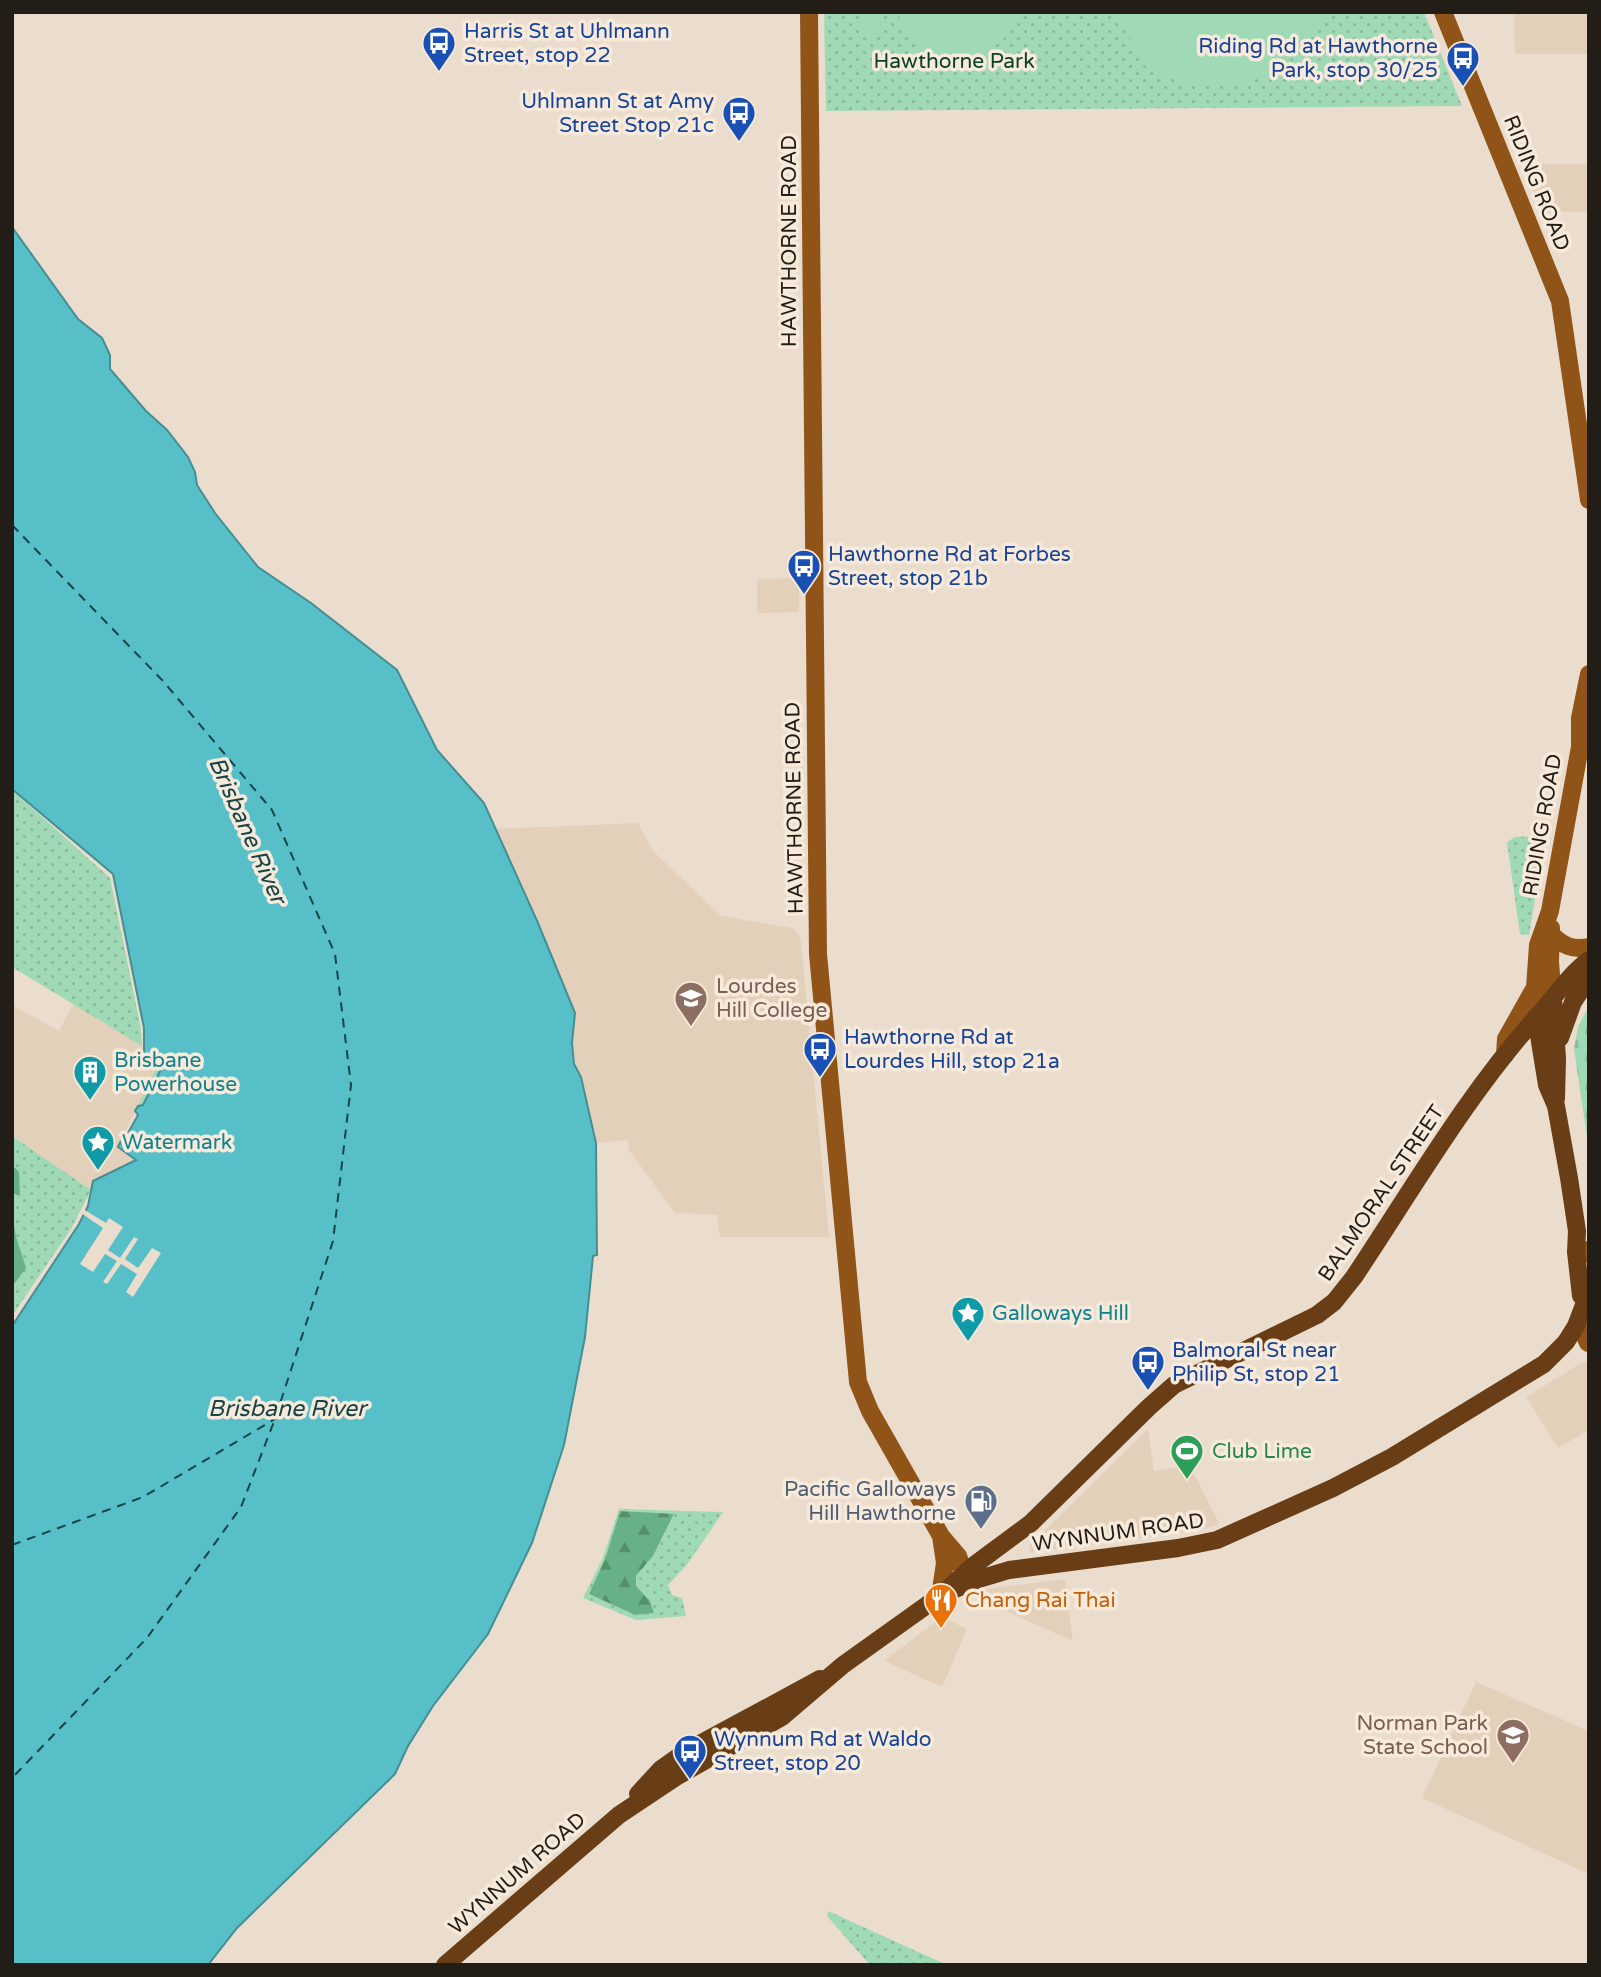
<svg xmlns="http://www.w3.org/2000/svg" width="1601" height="1977" font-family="'Varela Round',sans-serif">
	<defs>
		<pattern id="grass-dots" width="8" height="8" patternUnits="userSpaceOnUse" patternTransform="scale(1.75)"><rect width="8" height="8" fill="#a0d9b5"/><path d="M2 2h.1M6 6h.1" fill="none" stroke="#8aba9b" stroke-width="1.8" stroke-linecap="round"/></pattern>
		<pattern id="forest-firs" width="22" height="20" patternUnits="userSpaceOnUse" patternTransform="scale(1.75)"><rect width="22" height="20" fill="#68b085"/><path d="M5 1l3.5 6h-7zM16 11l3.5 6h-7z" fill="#558f6c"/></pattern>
		<pattern id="wetland-marsh" width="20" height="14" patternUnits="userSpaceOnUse" patternTransform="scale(1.75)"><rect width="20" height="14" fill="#a0d9b5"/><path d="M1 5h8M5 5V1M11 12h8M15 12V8" fill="none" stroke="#8aba9b"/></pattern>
		<pattern id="cemetery-stones" width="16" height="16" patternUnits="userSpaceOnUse" patternTransform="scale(1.75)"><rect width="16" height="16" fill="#a0d9b5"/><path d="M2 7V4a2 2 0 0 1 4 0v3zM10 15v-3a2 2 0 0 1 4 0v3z" fill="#8aba9b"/></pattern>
	</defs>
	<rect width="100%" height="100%" fill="#eaddcd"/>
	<path fill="#e3d0bb" d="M1514,12H1589V54H1515Z
		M1522,164H1589V212L1540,211Z
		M796,578L799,582V612L757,613V579Z
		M638,823L653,851L721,916L792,928L798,933L801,942L829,1237H720L717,1215L675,1213L629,1150L628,1140L596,1143L581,1077L574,1064L572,1043L575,1013L538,923L495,829Z
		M74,1003L142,1046L144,1053L159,1062L118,1147L136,1159L93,1181L91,1190L12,1136V1005L59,1031Z
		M1589,1361V1430L1558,1448L1526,1397L1583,1362Z
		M1148,1429L1154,1471L1190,1466L1219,1524L1201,1530L1030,1552V1545Z
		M1065,1579L1073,1641L983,1601L985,1589Z
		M942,1617L967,1629L942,1687L884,1661Z
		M1476,1682L1589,1731V1874L1422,1798Z"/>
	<path fill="url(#grass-dots)" fill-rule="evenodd" d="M824,12H1424L1462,106L826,111Z
		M12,790L110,878L141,1029L142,1046L12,967Z
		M1542,836L1545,839L1529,935L1520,934L1507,842L1515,837Z
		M12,1136L91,1190L71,1229L12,1316Z
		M619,1509L723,1512L686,1566L668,1585L672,1595L682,1598L686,1616L636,1620L583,1598L603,1558ZM620,1511L674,1515L653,1556L636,1576V1586L650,1601L654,1613L635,1615L589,1594L605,1559Z
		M828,1911L947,1965H870L827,1916Z"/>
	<path fill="url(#forest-firs)" d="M12,1165L19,1172L20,1196L12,1193Z
		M12,1211L16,1237L26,1268L14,1284Z
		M620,1511L674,1514L653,1556L636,1576V1586L650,1601L654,1613L635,1615L589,1594L605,1559Z"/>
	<path fill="url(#wetland-marsh)" d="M159,1062L162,1067L143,1106H138Z"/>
	<path fill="url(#cemetery-stones)" d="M1589,1006V1150L1574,1049L1578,1027Z"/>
	<path fill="#a0d9b5" d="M897,12H1022C1018,20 1013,29 1007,35C967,73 917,63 897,12Z
		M1120,12H1326C1314,32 1302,53 1281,66C1247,90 1193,94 1158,70C1152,66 1147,59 1142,55C1132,44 1122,27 1120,12Z
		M876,14L882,32L864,37L858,19Z"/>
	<path fill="#56bfc7" stroke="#468e92" stroke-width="2" d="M12,227L78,319L102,338L110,355V369L146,411L167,430L188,457L195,472L197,485L215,513L258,567L311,603L397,670L437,750L484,803L538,923L575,1013L572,1043L574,1064L581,1077L596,1143L597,1255L593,1256L585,1337L564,1445L532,1543L488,1634L433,1706L408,1746L395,1774L237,1928L208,1965H12V1326L79,1224L88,1206L93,1181L136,1160L118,1147L124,1134L128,1133L138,1115L135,1111L138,1106L143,1105L162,1067L159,1062L144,1053V1028L113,874L12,789Z"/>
	<path fill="#eaddcd" d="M83,1209L106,1223L109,1218L123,1227L108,1250L120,1258L134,1237L138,1239L125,1259L138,1268L152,1248L161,1253L133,1297L126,1292L137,1274L121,1264L107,1284L103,1282L117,1261L105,1254L93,1272L80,1264L103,1228L81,1213Z"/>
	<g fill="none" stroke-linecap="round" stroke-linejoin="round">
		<path stroke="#164549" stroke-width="2" stroke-dasharray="9 7" stroke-linecap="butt" d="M12,525L163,681L272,810L335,954L351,1085L333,1241L275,1419L241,1507L147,1638L12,1778
			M12,1545L143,1497L275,1419"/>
		<path stroke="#905419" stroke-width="18" d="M809,12L818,954L858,1382L870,1411L941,1536L958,1556L964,1573
			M1443,12L1560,301L1589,500
			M1551,928L1550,962L1553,998
			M1551,934C1563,946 1572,950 1589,947
			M1536,1017L1535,988L1538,945L1550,911L1580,747V718L1589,674
			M1505,1055L1506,1039L1533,991
			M1585,1250L1589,1254
			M1580,1317L1582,1329L1588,1343
			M940,1596L945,1563L941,1536"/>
		<path stroke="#693e16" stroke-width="18" d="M1553,998L1557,1058L1556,1099
			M1536,1017L1547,1085L1556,1106L1569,1178L1577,1231L1576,1252L1581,1296
			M1560,1038L1573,1002L1589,978
			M950,1587L973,1566L1031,1523L1149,1407L1174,1385L1317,1315L1334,1302L1354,1277C1414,1187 1469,1091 1542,1011C1557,994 1570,974 1589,960
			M638,1794L661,1769L685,1752L820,1679
			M445,1965L619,1815L676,1777L782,1717L843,1665L941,1595L979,1579L1009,1570L1178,1548L1217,1540L1333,1488L1392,1457L1544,1364L1566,1342L1576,1326L1584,1305L1589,1282"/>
	</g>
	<defs>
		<symbol id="bus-pin" viewBox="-11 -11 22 30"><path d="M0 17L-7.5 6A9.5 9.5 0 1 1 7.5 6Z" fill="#1a4fb4" stroke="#f8eada"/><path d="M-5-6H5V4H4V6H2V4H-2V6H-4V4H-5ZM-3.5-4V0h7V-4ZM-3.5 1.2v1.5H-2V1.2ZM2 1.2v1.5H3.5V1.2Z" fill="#fff"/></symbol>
		<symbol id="school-pin" viewBox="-11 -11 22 30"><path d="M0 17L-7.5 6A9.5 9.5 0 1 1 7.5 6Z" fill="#8d6e63" stroke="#f8eada"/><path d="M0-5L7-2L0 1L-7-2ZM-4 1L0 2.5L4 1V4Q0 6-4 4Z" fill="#fff"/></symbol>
		<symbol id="building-pin" viewBox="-11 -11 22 30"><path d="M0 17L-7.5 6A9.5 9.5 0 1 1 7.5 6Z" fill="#0f9aa8" stroke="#f8eada"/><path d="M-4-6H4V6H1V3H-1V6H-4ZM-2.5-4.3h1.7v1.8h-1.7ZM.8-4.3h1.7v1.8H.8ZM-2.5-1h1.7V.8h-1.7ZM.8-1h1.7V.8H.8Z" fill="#fff"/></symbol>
		<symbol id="sight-pin" viewBox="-11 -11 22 30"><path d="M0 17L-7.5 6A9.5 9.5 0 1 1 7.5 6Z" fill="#0f9aa8" stroke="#f8eada"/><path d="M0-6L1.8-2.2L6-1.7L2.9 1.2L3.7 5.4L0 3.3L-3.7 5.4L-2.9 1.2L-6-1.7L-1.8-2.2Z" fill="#fff"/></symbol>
		<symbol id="stadium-pin" viewBox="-11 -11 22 30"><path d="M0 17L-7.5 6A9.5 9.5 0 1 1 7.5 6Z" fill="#2e9e5b" stroke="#f8eada"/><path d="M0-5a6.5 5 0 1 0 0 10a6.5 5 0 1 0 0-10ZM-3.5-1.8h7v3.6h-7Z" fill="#fff"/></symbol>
		<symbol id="fuel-pin" viewBox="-11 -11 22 30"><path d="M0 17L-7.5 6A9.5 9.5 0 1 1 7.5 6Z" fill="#5c6f8a" stroke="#f8eada"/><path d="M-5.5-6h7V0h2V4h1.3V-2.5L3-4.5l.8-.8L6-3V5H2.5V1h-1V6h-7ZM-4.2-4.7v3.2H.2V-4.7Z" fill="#fff"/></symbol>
		<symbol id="restaurant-pin" viewBox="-11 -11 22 30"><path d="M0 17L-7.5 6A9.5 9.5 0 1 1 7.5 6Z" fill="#e8710a" stroke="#f8eada"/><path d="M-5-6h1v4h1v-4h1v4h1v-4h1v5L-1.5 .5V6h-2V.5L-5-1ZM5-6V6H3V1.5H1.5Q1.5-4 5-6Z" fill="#fff"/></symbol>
	</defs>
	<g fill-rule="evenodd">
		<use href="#bus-pin" x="420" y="24" width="38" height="52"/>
		<use href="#bus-pin" x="1444" y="39" width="38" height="52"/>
		<use href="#bus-pin" x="720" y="94" width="38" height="52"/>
		<use href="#bus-pin" x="785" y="547" width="38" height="52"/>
		<use href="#school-pin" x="672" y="979" width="38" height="52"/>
		<use href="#bus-pin" x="801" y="1030" width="38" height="52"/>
		<use href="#building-pin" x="71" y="1053" width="38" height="52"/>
		<use href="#sight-pin" x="79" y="1123" width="38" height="52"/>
		<use href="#sight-pin" x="949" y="1294" width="38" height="52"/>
		<use href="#bus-pin" x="1129" y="1343" width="38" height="52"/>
		<use href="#stadium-pin" x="1168" y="1432" width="38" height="52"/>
		<use href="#fuel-pin" x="962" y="1482" width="38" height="52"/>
		<use href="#restaurant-pin" x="922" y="1581" width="38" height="52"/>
		<use href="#school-pin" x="1494" y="1716" width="38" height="52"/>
		<use href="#bus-pin" x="671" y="1732" width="38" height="52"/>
	</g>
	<g text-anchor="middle" stroke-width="7" stroke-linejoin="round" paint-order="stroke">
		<g font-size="21" fill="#164399" stroke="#f8eada" text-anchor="start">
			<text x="464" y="38">Harris St at Uhlmann<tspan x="464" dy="24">Street, stop 22</tspan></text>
			<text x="1438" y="53" text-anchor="end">Riding Rd at Hawthorne<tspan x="1438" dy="24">Park, stop 30/25</tspan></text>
			<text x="714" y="108" text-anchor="end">Uhlmann St at Amy<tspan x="714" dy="24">Street Stop 21c</tspan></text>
			<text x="828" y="561">Hawthorne Rd at Forbes<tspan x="828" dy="24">Street, stop 21b</tspan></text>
			<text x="844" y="1044">Hawthorne Rd at<tspan x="844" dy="24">Lourdes Hill, stop 21a</tspan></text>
			<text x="1172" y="1357">Balmoral St near<tspan x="1172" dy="24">Philip St, stop 21</tspan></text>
			<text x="714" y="1746">Wynnum Rd at Waldo<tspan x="714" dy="24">Street, stop 20</tspan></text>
		</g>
		<g font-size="21" fill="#074226" stroke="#f8eada">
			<text x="954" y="68">Hawthorne Park</text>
		</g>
		<g font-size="21" fill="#221d17" stroke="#f8eada">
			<text transform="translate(1537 183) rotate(68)" y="7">RIDING ROAD</text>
			<text transform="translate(789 241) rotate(-90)" y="7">HAWTHORNE ROAD</text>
			<text transform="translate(794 808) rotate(-91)" y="7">HAWTHORNE ROAD</text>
			<text transform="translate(1542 825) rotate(-80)" y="7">RIDING ROAD</text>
			<text transform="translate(1381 1193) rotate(-56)" y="7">BALMORAL STREET</text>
			<text transform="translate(1118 1532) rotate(-8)" y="7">WYNNUM ROAD</text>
			<text transform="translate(517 1873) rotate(-41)" y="7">WYNNUM ROAD</text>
		</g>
		<g font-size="21" fill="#785e54" stroke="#f8eada" text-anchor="start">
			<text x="716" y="993">Lourdes<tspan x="716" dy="24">Hill College</tspan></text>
			<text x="1488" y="1730" text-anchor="end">Norman Park<tspan x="1488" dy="24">State School</tspan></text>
		</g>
		<g font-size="21" fill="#0d838f" stroke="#f8eada" text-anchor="start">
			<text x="114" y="1067">Brisbane<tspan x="114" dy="24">Powerhouse</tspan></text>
			<text x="122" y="1149">Watermark</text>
			<text x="992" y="1320">Galloways Hill</text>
		</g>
		<g font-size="21" fill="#27864d" stroke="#f8eada" text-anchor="start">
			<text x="1212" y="1458">Club Lime</text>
		</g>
		<g font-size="21" fill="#4e5e75" stroke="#f8eada" text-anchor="end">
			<text x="956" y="1496">Pacific Galloways<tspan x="956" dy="24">Hill Hawthorne</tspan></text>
		</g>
		<g font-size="21" fill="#c56008" stroke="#f8eada" text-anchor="start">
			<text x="965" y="1607">Chang Rai Thai</text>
		</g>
		<g font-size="23" font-style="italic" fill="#164549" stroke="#f8eada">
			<text transform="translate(248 830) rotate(66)" y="8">Brisbane River</text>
			<text x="287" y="1416">Brisbane River</text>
		</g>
	</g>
	<rect width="1601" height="1977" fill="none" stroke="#221d17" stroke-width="28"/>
</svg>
